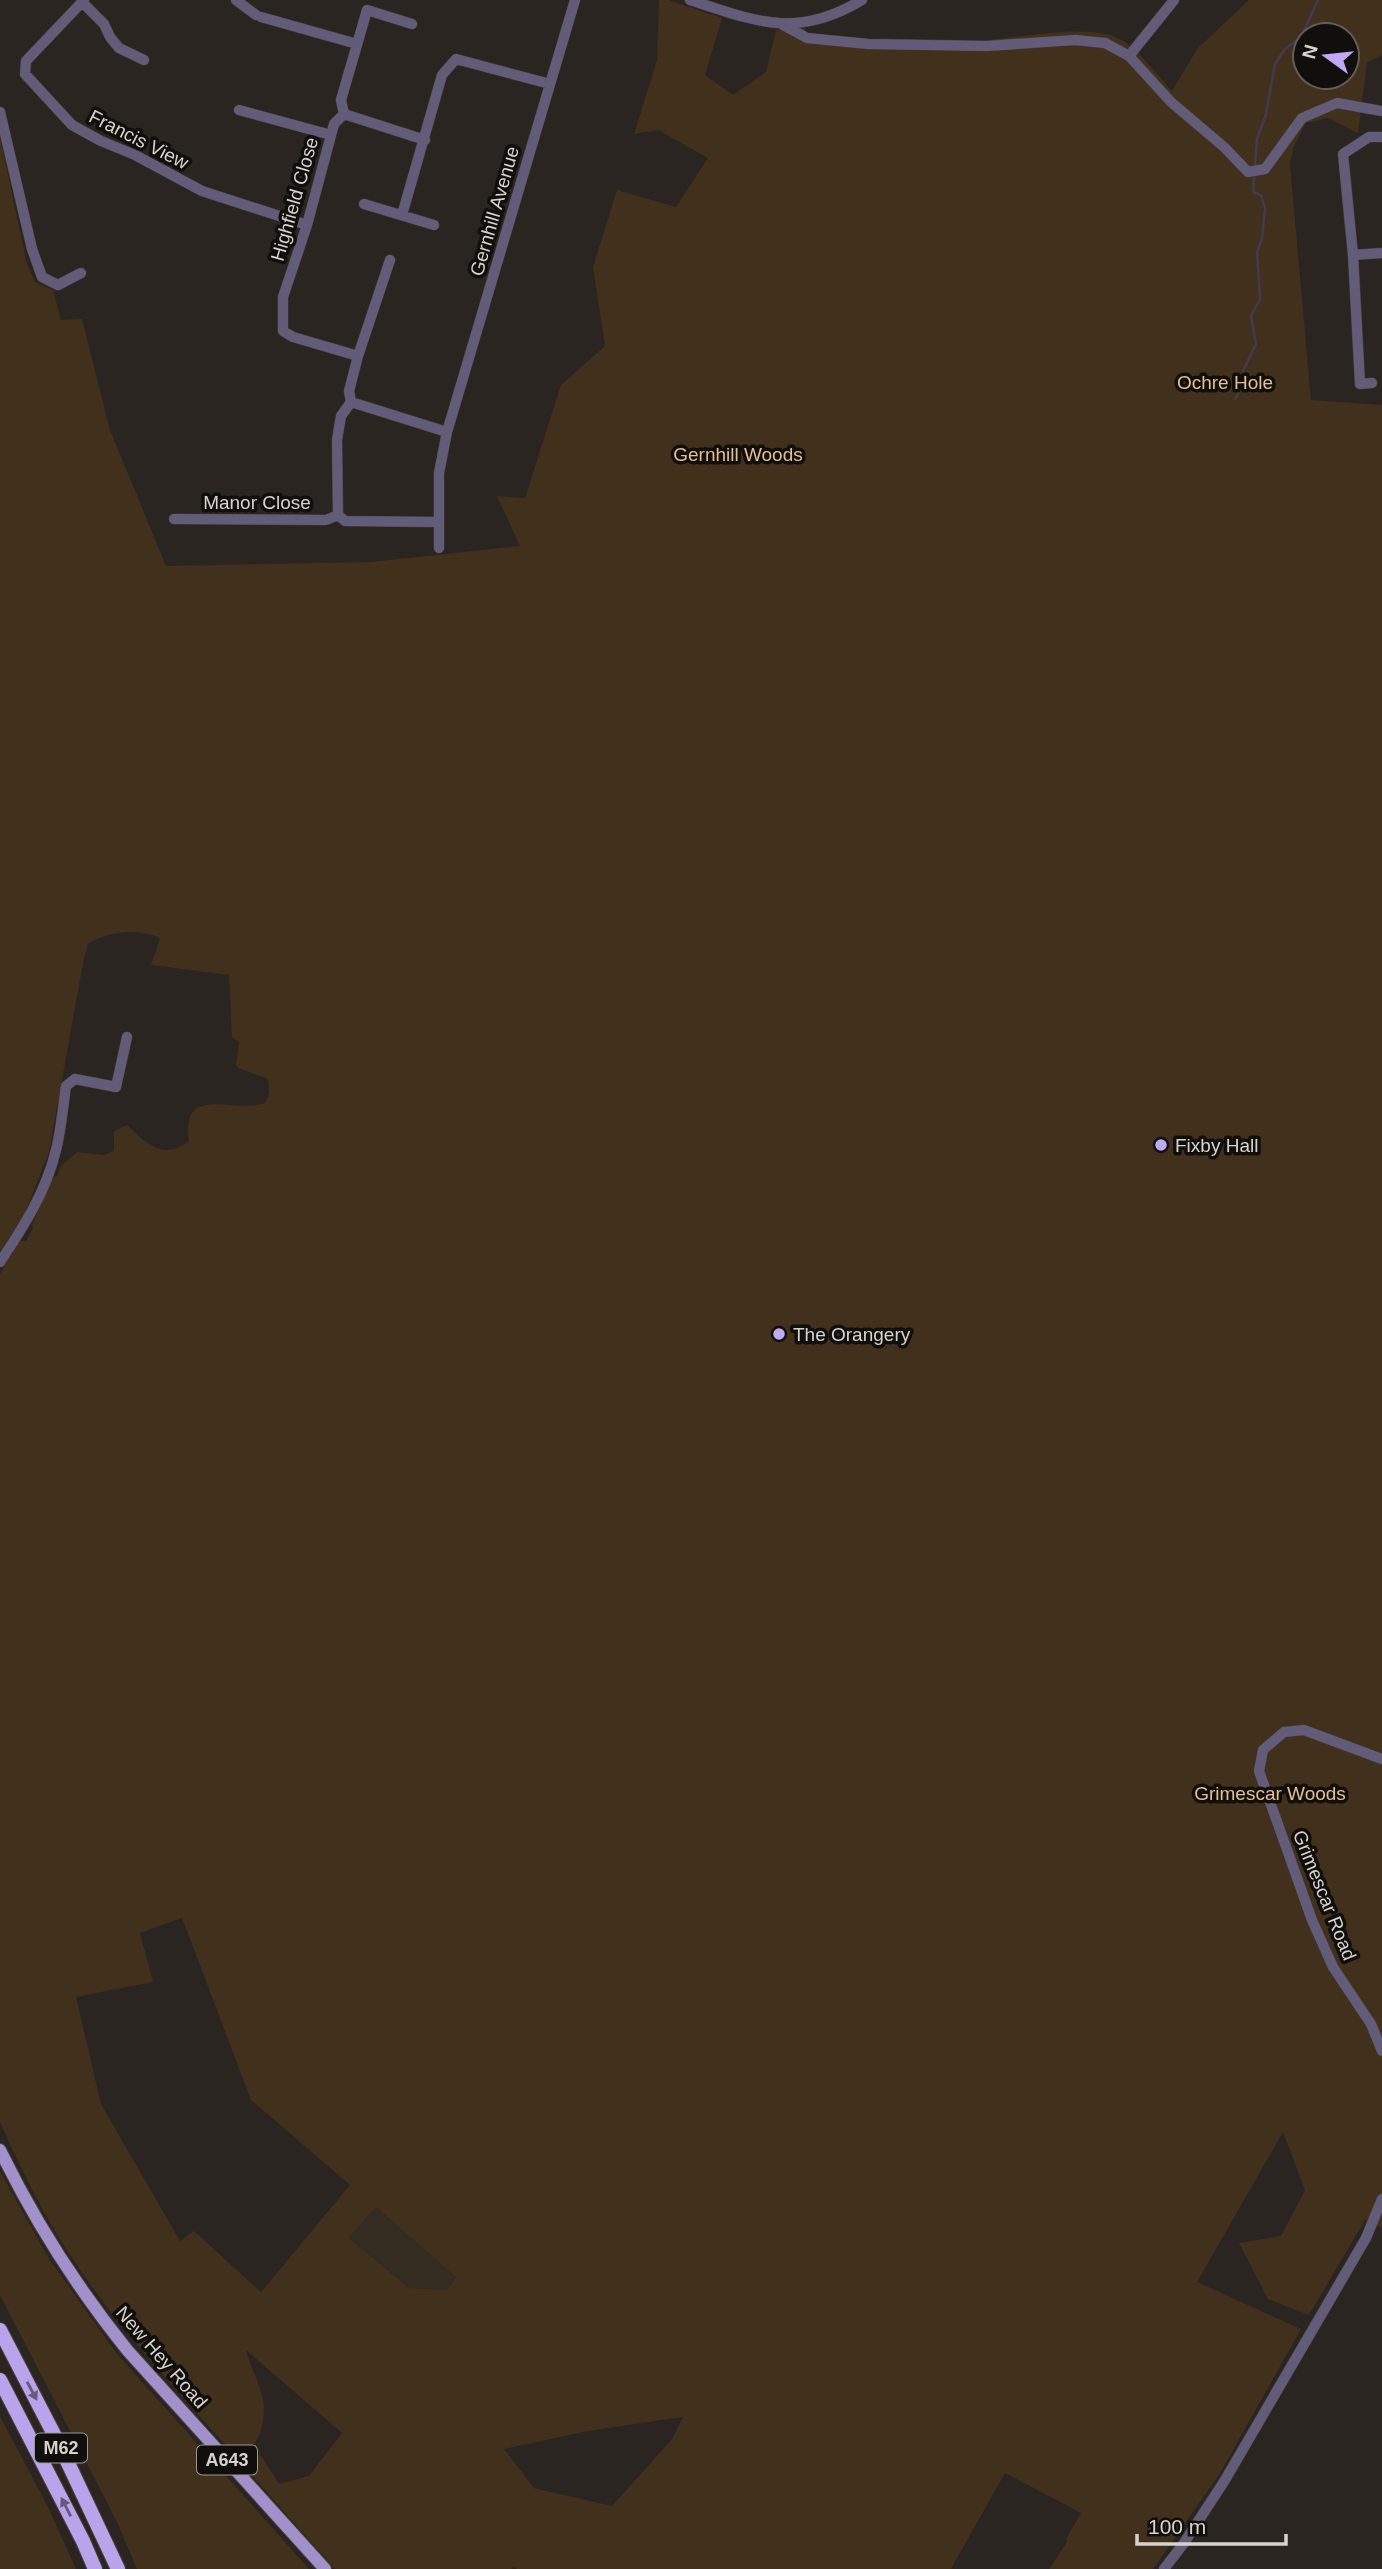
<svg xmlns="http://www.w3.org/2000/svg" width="1382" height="2569" font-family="Arial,sans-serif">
	<rect width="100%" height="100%" fill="#2a2520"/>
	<path fill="#342b21" d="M376,2207L457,2277L447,2290L409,2288L349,2238Z"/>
	<path fill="#41301b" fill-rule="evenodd" d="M659,0H668L722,18L705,75L733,95L766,72L776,30L805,28L807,35C861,40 915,45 968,42C1009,40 1075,24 1113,36C1136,44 1155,73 1172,91L1197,49L1249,0H1382V55L1367,63L1358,133L1328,118L1306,123L1294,146L1290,164L1311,400L1382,405V2228L1365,2220L1309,2315L1268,2299L1239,2243L1281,2236L1305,2190L1283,2132L1197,2282L1301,2329L1219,2475L1153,2569H1049L1067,2542L1066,2539L1081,2513L1005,2473L951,2569H517L514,2567L511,2569H335L255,2479L252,2468L260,2454L279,2484L309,2476L342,2433L246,2350C250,2367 264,2391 264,2408C264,2425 259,2448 241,2454L230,2450C176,2390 121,2331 76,2264C45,2219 22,2171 0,2122V1274L10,1253L20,1241H26L33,1228L32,1226L52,1177L57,1176L60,1167L77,1152L103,1155L114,1151V1131L127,1125C147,1144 163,1161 189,1141C180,1083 234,1114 265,1103L269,1094L268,1079L238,1068L236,1064L239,1042L232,1037L229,975L151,965L160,939L156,936C131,929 110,931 88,944L84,958L49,1152L24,1215L0,1251V137L27,264L35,282L53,290L61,320L82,319L110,430L166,566L370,562L520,546L497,496L525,498L561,385L605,346L593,267L617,190L676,207L708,158L658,130L634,134L657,60ZM1305,35H1347V77H1305ZM182,1918L251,2100L350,2185L261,2292L194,2231L180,2241L101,2104L76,1997L153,1982L140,1933ZM376,2207L456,2277L447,2290L409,2288L349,2238ZM683,2417L672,2439L612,2506L534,2488L504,2449L588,2431Z
		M0,2171L49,2259L118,2355L309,2569H137L117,2522L0,2295Z
		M0,2416L48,2507L76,2569H0Z"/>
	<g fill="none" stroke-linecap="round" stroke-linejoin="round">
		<path stroke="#413a52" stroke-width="2.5" d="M1235,399L1241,388L1243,371L1256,344L1251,316L1260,299L1257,252L1262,239L1265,208L1261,195L1253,192L1257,139L1266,114L1275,64L1285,49L1301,37L1318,0"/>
		<defs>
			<path id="minor" d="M84,0L26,61L25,74L72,125L101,141L135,155L202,191L307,225
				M236,0L256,15
				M690,0C757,22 797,39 862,0
				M82,2L104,24L110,37L119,48L144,60
				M261,17L357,44
				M783,25L807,38L868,44L987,46L1075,40L1105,43L1129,56L1171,102L1224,147L1248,172L1265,169L1302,118L1337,103L1382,111
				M1129,56L1174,0
				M239,110L331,135
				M0,112L32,249L42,277L58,285L81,273
				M344,114L334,124L307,225L283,297V331L293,337L358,356L349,391L351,402L447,432
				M344,114L341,100L367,10L412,24
				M344,114L425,140
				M364,204L434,225
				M402,215L442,75L456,59L550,84
				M1353,255L1382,253
				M358,356L390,260
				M1372,383L1360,384L1353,255L1343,154L1369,137H1382
				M351,402L341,416L337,440L338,515L345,521L438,522
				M174,519L326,520L338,515
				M439,548V473L447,432L575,0
				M0,1262C24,1226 46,1192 56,1150C61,1130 63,1107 66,1086L75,1079L116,1087L127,1037
				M1382,1759L1304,1730L1284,1732L1263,1750L1259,1771L1312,1920L1333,1967L1371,2024L1382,2051
				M1164,2569L1184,2543L1225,2480L1366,2238L1382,2199"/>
			<path id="major" d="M0,2150C35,2222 78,2289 128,2351L325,2569"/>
			<path id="highway" d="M0,2330L60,2446L118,2569
				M0,2380L83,2541L95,2569"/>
		</defs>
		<use href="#minor" stroke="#46413c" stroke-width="11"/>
		<use href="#major" stroke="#46413c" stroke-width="14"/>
		<use href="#highway" stroke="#46413c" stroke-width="16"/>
		<use href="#minor" stroke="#635c78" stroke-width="10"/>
		<use href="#major" stroke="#a190ca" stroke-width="12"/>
		<use href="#highway" stroke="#b9a4eb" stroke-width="14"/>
	</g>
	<defs><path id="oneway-solid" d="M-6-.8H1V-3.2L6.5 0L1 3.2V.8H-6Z" transform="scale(1.75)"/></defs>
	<g fill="#655a7c">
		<use href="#oneway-solid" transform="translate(32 2391) rotate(62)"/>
		<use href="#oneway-solid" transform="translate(66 2507) rotate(-117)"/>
	</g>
	<g fill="#bfa9f4" stroke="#110f0c" stroke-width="2.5">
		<circle cx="1161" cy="1145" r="7"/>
		<circle cx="779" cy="1334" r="7"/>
	</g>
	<g text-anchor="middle" stroke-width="7" stroke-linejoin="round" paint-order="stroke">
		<g fill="#110f0c" stroke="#9b9894" stroke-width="2">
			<rect x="35" y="2433.5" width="52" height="29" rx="5"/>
			<rect x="197" y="2445.5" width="60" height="29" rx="5"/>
		</g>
		<g font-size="18" font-weight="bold" fill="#d6d3cf">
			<text x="61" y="2454">M62</text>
			<text x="227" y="2466">A643</text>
		</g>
		<g font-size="19" fill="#d6d3cf" stroke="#110f0c">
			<text transform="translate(139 139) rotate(27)" y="7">Francis View</text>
			<text transform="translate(294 199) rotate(-74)" y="7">Highfield Close</text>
			<text transform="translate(494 211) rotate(-74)" y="7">Gernhill Avenue</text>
			<text x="257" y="509">Manor Close</text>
			<text transform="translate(1325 1895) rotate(68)" y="7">Grimescar Road</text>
			<text transform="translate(162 2357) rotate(49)" y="7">New Hey Road</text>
		</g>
		<g font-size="19" fill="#e3be92" stroke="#110f0c">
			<text x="1225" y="389">Ochre Hole</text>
			<text x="738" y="461">Gernhill Woods</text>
			<text x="1270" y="1800">Grimescar Woods</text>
		</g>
		<g font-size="19" fill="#d6d3cf" stroke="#110f0c" text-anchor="start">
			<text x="1175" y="1152">Fixby Hall</text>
			<text x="793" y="1341">The Orangery</text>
		</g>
	</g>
	<g transform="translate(1326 56) rotate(285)"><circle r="33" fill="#110f0c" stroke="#605d5a" stroke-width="2"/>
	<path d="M0-5L12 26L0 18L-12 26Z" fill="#bfa9f4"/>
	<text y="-10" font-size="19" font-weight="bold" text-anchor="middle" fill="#d6d3cf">N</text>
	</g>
	<path d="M1137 2534v10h149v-10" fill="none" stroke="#d6d3cf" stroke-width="3.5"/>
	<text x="1148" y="2534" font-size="21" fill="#d6d3cf" stroke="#110f0c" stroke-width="5" paint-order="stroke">100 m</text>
</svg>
